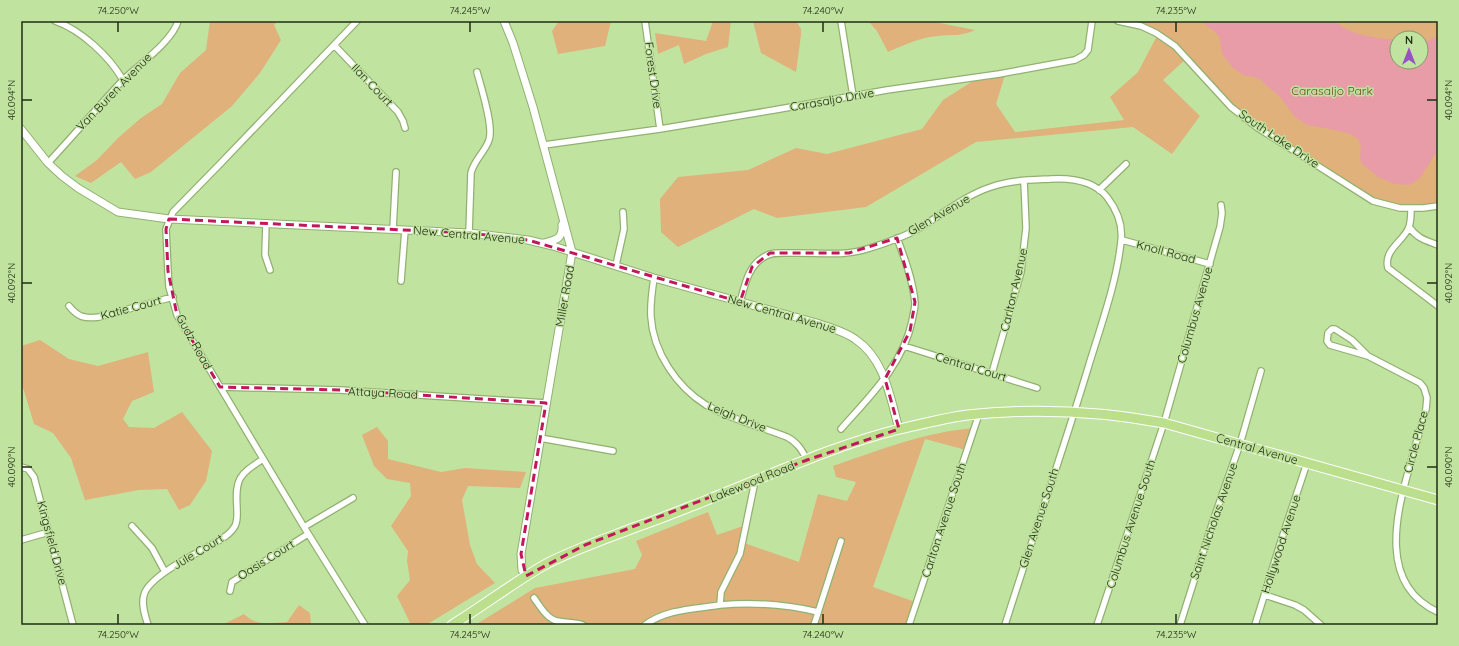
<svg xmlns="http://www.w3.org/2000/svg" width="1459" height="646" font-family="Quicksand,sans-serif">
	<rect width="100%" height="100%" fill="#c1e3a0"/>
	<path fill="#e0b17b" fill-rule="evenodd" d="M210,21H278L274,25L281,40L260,73L232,106L151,172L135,179L121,162L91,183L75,176L97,160L118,138L141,118L162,104L180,73L206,50Z
		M559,21H611L605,46L558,54L552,31Z
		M713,21H731L728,47L706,54L684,64L679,45L658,54L655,33L706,41Z
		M753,21H796L801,29V35L796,72L761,53Z
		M868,21H930L975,30C961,37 952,34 938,36C921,37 904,45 888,52L877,31Z
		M1118,21H1438V206L1400,208L1373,201L1242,116L1187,58L1163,80L1200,116L1172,154L1133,127L976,142L866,207L777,218L754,209L678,247L661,232L660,199L678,177L748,170L796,148L827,154L922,129L943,100L976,79L1005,75L996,104L1015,132L1124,120L1110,97L1138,72L1158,34ZM1397,38H1421V62H1397Z
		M40,340L69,359L98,366L148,352L154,392L132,401L123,419L129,427L154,428L182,412L212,451L206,481L190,505L179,510L167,489L139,490L85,500L71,458L53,433L34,424L21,381V346Z
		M377,427L388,441V459L441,472L465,468L526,472L520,488L468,486L462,500L470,545L477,564L495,583L426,625H411L397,596L410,580L407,561L408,551L391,526L411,496L410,483L387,479L374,466L362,435Z
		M974,428L966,450L925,439L873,587L918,603L910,625H475L535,588L635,569L642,555L636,541L708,512L717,535L749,524L744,543L799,562L818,494L847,501L856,482L836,477L833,466C879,450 925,432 974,428Z
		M299,605L310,613L311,625H222L244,614C258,627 269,623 287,622Z"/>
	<path fill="#e79ca7" d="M1199,21H1335C1351,36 1376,38 1397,40V62H1421V41H1427L1438,36V150L1419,179L1409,185L1395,184L1378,177L1361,163L1360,154L1361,146L1358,139L1351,134L1330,129L1307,125L1294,116L1287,106L1281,98L1258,78L1243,75L1233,68L1222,54L1219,36L1213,30Z"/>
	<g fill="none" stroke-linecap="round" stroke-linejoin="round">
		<defs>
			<path id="minor" d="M55,21C81,30 109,56 123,80
				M357,21L219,165L173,212L166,229L168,271L169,287L177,315L304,527L365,625
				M645,21L660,129
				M841,21L853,96
				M1118,21L1141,26L1156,33L1175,46L1231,107L1258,128L1373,201L1400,208H1423L1438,206
				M334,45L398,112L403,121L405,128
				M544,145L660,129L774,110L887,90L999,74L1075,60L1084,55L1088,50L1092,21
				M48,163C73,136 97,108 122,81C138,65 172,42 178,21
				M1099,190L1126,164
				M1411,208C1411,214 1411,221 1409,227C1404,241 1383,250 1388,268L1438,306
				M266,223L265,255L270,270
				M1409,227C1418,239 1425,240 1438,245
				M393,229L396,172
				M469,233L471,173C474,160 485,152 489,140C494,127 481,87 477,72
				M1122,240L1210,264
				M616,265L624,229L623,212
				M654,278C652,291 650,304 651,317C653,352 677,387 706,405C730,419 761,427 787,437C797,442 802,450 807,460
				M401,281L405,230
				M740,302C745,285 748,266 764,257C771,252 780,253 789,253C815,252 842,257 867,249C883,244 901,238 916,230C941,216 963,196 991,187C1010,180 1031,180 1051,179C1071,178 1094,181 1107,197C1117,210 1123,225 1121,241C1117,282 1100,328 1088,368C1062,454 1032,539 1005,625
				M69,306C78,317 84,319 99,317L173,297
				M904,346L1037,388
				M1368,356L1352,340L1335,329H1332L1328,333L1327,341L1330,345L1368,356L1420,383L1424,388L1427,398L1426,409C1421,427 1415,446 1410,465C1396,514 1378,585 1438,612
				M992,373L1021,272L1026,228L1024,181
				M220,387L340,390L546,403
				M841,429C869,397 903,365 912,321C913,315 915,309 915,303C913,281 905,259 897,238
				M540,438L613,451
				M21,467L28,469L34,477L73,625
				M132,526L152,548L165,572
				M304,527L353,498
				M21,540L49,532
				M230,591L232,582L308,534
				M1265,595L1295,605L1304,610L1321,625
				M534,598C540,606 547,619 557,621C566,623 574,622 583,625
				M720,605C754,602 785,604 818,612
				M148,625C145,616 141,604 144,595C148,577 195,554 211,545C220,540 230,535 235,526C238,520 237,514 237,508C235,478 239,475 263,459
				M645,625C666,609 695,609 720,605L721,592L740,554L755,481
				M814,625L841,541
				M909,625L979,414
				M1097,625L1164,423L1220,227L1222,213L1221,205
				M1180,625L1213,521L1240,444L1261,371
				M1255,625L1281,541L1307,463"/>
			<path id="tertiary" d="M504,21L513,43L533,107L572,252L521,554L522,570L526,576
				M21,129L48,163L62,176L78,188L118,212L169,219L469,233L528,240L553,246L654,278L817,323C830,328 844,331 855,339C885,359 890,397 899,429
				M544,243C556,240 563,239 562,225"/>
			<path id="primary" d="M452,625C485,605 515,581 548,563C578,548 605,539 636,527C660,519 684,509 707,500C771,475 834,445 900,429C922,424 945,418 967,415C1033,408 1099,411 1164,423L1438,500"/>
		</defs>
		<use href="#minor" stroke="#91b170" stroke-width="8"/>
		<use href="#tertiary" stroke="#91b170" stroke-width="9"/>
		<use href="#primary" stroke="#fff" stroke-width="11"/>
		<use href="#minor" stroke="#fff" stroke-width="5.5"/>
		<use href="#tertiary" stroke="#fff" stroke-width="7"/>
		<use href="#primary" stroke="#bbdf8c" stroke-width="9"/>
	</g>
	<path fill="none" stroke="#c2185b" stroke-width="3" stroke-dasharray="8 5" stroke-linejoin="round" d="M169,219L469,233L528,240L740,302L752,267L770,253H849L897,238L915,302L910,331L885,379L899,429L807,460L585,545L526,576L521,554L546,403L340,390L220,387L177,315L168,271L166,229Z"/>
	<path fill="none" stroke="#212e13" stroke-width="1.5" d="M118,22V32M470,22V32M823,22V32M1176,22V32M22,100H32M1427,100H1437M22,283H32M1427,283H1437M22,467H32M1427,467H1437M118,614V624M470,614V624M823,614V624M1176,614V624"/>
	<g text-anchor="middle" stroke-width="3" stroke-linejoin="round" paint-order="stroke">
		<g font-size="12" fill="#212e13" stroke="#c1e3a0">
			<text transform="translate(653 75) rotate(82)" y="4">Forest Drive</text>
			<text transform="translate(372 85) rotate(46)" y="4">Ilan Court</text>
			<text transform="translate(114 92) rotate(-46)" y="4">Van Buren Avenue</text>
			<text transform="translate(832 100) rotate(-10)" y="4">Carasaljo Drive</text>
			<text transform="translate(1279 139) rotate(34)" y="4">South Lake Drive</text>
			<text transform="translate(939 215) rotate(-30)" y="4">Glen Avenue</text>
			<text transform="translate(469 235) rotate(5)" y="4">New Central Avenue</text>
			<text transform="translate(1166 252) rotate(15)" y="4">Knoll Road</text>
			<text transform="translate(1014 290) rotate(-77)" y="4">Carlton Avenue</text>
			<text transform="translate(565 296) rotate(-80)" y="4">Miller Road</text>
			<text transform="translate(131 308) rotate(-15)" y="4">Katie Court</text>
			<text transform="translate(782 314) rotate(16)" y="4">New Central Avenue</text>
			<text transform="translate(1195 315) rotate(-74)" y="4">Columbus Avenue</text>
			<text transform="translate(194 342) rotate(61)" y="4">Gudz Road</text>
			<text transform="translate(971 367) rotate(17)" y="4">Central Court</text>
			<text transform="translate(383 393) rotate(3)" y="4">Attaya Road</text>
			<text transform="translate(737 417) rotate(22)" y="4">Leigh Drive</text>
			<text transform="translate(1416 442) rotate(-75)" y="4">Circle Place</text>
			<text transform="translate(1257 449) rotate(16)" y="4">Central Avenue</text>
			<text transform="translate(752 482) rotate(-22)" y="4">Lakewood Road</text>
			<text transform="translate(1039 518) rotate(-72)" y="4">Glen Avenue South</text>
			<text transform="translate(944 520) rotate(-72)" y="4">Carlton Avenue South</text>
			<text transform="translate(1214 521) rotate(-71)" y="4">Saint Nicholas Avenue</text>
			<text transform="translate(1131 524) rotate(-72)" y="4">Columbus Avenue South</text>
			<text transform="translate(52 543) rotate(75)" y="4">Kingsfield Drive</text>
			<text transform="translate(1281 544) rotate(-72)" y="4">Hollywood Avenue</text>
			<text transform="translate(198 552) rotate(-31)" y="4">Jule Court</text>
			<text transform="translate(266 560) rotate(-32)" y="4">Oasis Court</text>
		</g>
		<g font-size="12" fill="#6a491f" stroke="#c1e3a0">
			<text x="1332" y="95">Carasaljo Park</text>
		</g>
	</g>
	<rect width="1459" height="646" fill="none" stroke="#c1e3a0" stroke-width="44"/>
	<g transform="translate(1409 50)"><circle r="19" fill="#c1e3a0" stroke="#819b68"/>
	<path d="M0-3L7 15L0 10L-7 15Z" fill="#9751c5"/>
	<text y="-6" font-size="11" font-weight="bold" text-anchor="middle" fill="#212e13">N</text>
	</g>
	<rect x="22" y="22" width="1415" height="602" fill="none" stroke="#212e13" stroke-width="1.5"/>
	<g font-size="10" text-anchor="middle" fill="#212e13">
		<text x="118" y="14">74.250°W</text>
		<text x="470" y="14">74.245°W</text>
		<text x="823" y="14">74.240°W</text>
		<text x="1176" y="14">74.235°W</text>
		<text transform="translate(11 100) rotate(-90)" y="4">40.094°N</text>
		<text transform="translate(1448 100) rotate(-90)" y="4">40.094°N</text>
		<text transform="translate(11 283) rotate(-90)" y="4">40.092°N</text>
		<text transform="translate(1448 283) rotate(-90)" y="4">40.092°N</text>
		<text transform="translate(11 467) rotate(-90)" y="4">40.090°N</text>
		<text transform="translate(1448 467) rotate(-90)" y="4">40.090°N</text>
		<text x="118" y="638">74.250°W</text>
		<text x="470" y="638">74.245°W</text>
		<text x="823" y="638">74.240°W</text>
		<text x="1176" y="638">74.235°W</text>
	</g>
</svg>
